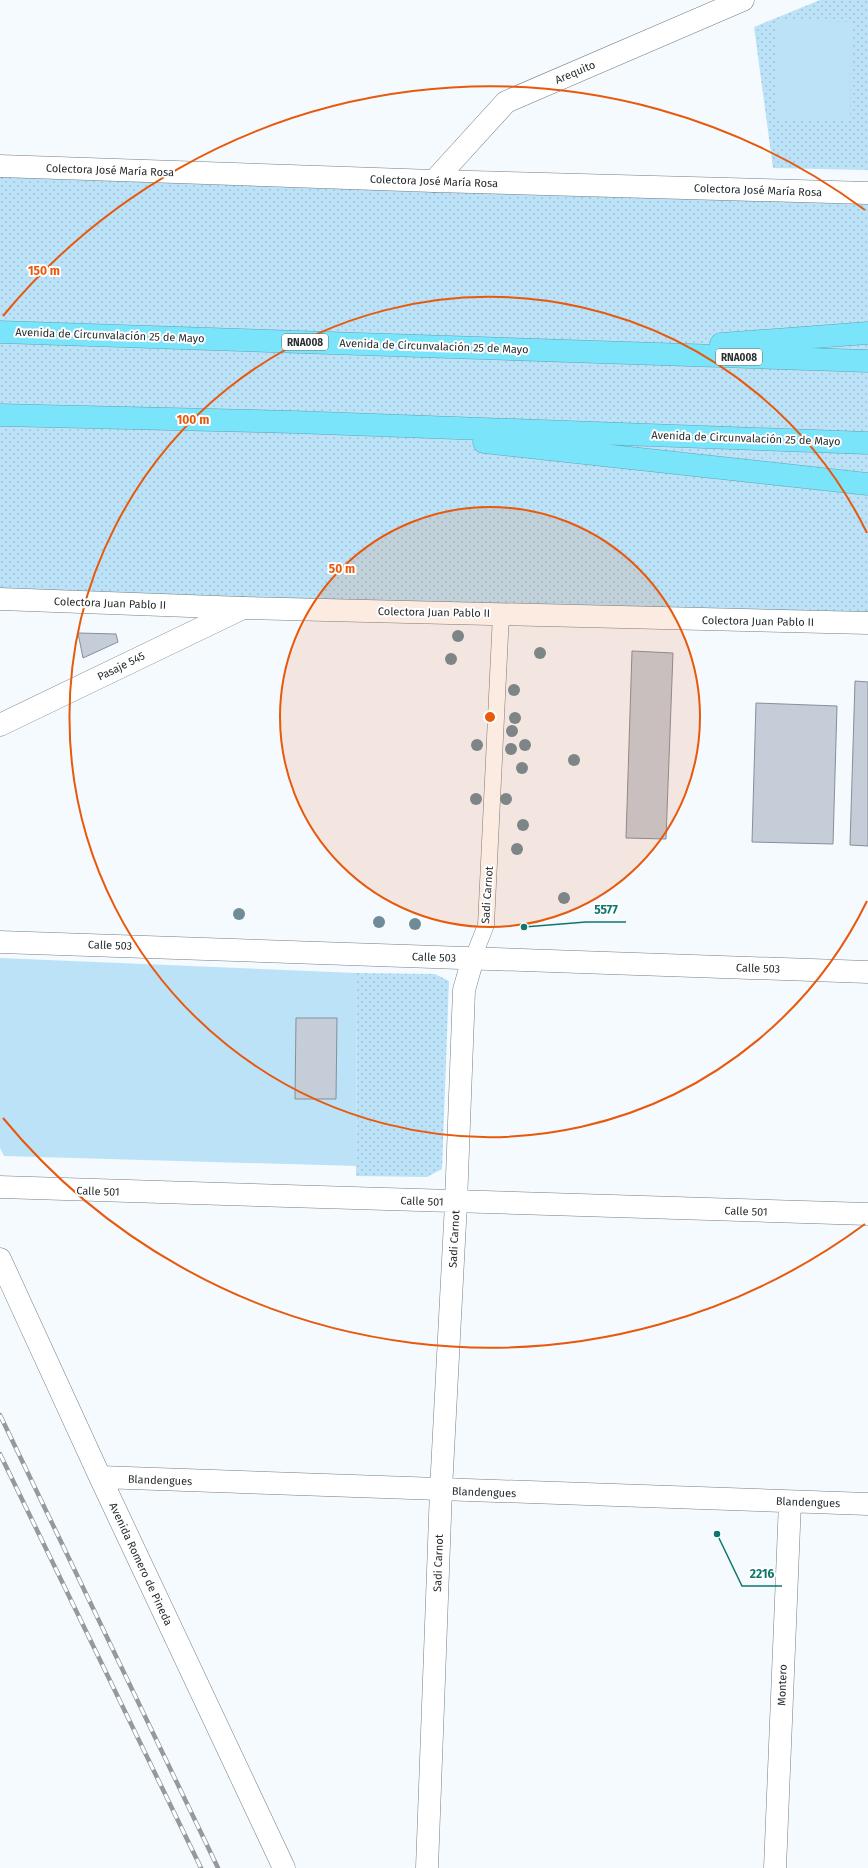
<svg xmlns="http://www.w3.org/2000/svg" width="868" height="1868" font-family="'Fira Sans',sans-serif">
	<defs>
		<pattern id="grass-dots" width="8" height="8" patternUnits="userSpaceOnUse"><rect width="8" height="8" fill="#bce2f8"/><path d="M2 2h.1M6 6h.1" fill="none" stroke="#a2c2d5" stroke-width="1.8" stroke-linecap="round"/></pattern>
	</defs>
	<rect width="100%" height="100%" fill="#f5fafe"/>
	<path fill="url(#grass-dots)" d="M820,0H868V170L773,168L754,27Z
		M0,166L868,193V623L0,599Z
		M357,973L435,974L449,981L442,1169L427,1177L356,1176Z"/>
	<path fill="#bce2f8" d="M777,20L851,22L850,120L776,119Z
		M0,958L357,973L356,1166L4,1156L0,1148Z"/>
	<path fill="#c4cdd8" stroke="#868f99" d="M78,633L116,634L118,642L83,658Z
		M632,651L673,653L666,839L626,838Z
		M855,681L868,682V846L850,845Z
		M756,703L837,706L833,844L752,842Z
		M296,1018H337L336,1099H295Z"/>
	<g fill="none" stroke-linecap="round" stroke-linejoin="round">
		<defs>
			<path id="lane" d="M473,958L486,925L501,614"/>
			<path id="street" d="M434,181L506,102L743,0
				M0,725L243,608
				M0,942L868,972
				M0,1187L868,1214
				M0,1259L100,1477L284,1868
				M100,1477L868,1504
				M427,1868L441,1490L456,1203L464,990L473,958
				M775,1868L790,1502"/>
			<path id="secondary" d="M0,166L434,181L868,193
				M0,599L243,608L868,623"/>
			<path id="highway" d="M0,332L868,361
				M721,344L868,333
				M0,415L294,422L868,443
				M484,442L868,484"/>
		</defs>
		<use href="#lane" stroke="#727f86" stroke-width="17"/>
		<use href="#street" stroke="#727f86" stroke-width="23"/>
		<use href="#secondary" stroke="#727f86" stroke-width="23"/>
		<use href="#highway" stroke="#5da5b3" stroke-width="23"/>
		<use href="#lane" stroke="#fff" stroke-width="16"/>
		<use href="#street" stroke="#fff" stroke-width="22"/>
		<use href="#secondary" stroke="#fff" stroke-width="22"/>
		<use href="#highway" stroke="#7ae5fa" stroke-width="22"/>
		<defs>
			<path id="rail" d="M0,1415L218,1868
				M0,1454L201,1868"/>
		</defs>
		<use href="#rail" stroke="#94999d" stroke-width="4.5"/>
		<use href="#rail" stroke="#fff" stroke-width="3" stroke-dasharray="9" stroke-linecap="butt"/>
	</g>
	<g fill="#6f8b98">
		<circle cx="458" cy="636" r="6"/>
		<circle cx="540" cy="653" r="6"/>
		<circle cx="451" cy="659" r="6"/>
		<circle cx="514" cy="690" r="6"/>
		<circle cx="515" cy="718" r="6"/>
		<circle cx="512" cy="731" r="6"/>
		<circle cx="477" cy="745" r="6"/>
		<circle cx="525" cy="745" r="6"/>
		<circle cx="511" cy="749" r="6"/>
		<circle cx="574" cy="760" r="6"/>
		<circle cx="522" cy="768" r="6"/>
		<circle cx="476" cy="799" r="6"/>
		<circle cx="506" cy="799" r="6"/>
		<circle cx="523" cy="825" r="6"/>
		<circle cx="517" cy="849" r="6"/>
		<circle cx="564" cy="898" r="6"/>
		<circle cx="239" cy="914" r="6"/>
		<circle cx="379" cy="922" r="6"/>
		<circle cx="415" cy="924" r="6"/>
	</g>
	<circle cx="490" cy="717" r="210" fill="#e8590c" fill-opacity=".12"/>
	<g fill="none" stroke="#e8590c" stroke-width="2">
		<circle cx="490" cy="717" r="210"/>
		<path d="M867 901A420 420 0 1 1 867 533"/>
		<path d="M865 1224A631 631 0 0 1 3 1118M3 316A631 631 0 0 1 865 210"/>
	</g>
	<g text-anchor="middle" stroke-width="4" stroke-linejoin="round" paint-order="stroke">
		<g fill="#fff" stroke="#686c6e" stroke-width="1">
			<rect x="282" y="334" width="46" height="16" rx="3"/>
			<rect x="716" y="349" width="46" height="16" rx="3"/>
		</g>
		<g font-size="10" font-weight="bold" fill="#282d30">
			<text x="305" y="346">RNA008</text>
			<text x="739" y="361">RNA008</text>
		</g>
		<g font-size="11" fill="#282d30" stroke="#fff">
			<text transform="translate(575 72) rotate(-23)" y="4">Arequito</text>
			<text transform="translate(110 170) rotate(2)" y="4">Colectora José María Rosa</text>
			<text transform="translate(434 181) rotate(2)" y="4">Colectora José María Rosa</text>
			<text transform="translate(758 190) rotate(2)" y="4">Colectora José María Rosa</text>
			<text transform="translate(110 335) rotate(2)" y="4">Avenida de Circunvalación 25 de Mayo</text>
			<text transform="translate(434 346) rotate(2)" y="4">Avenida de Circunvalación 25 de Mayo</text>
			<text transform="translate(746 438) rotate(2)" y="4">Avenida de Circunvalación 25 de Mayo</text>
			<text transform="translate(110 603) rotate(2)" y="4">Colectora Juan Pablo II</text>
			<text transform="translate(434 612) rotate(1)" y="4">Colectora Juan Pablo II</text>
			<text transform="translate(758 621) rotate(1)" y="4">Colectora Juan Pablo II</text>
			<text transform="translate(121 666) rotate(-26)" y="4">Pasaje 545</text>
			<text transform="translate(487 895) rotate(-86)" y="4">Sadi Carnot</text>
			<text transform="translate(110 945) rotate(2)" y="4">Calle 503</text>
			<text transform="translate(434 957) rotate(2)" y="4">Calle 503</text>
			<text transform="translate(758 968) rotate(2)" y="4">Calle 503</text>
			<text transform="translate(98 1191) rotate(2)" y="4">Calle 501</text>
			<text transform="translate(422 1201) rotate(2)" y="4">Calle 501</text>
			<text transform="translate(746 1211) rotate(2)" y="4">Calle 501</text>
			<text transform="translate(454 1239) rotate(-87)" y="4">Sadi Carnot</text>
			<text transform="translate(160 1480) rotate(2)" y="4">Blandengues</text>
			<text transform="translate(484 1492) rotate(2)" y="4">Blandengues</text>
			<text transform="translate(808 1502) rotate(2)" y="4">Blandengues</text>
			<text transform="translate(438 1563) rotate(-88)" y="4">Sadi Carnot</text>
			<text transform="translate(141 1564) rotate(65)" y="4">Avenida Romero de Pineda</text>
			<text transform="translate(782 1685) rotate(-88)" y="4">Montero</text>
		</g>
	</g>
	<circle cx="490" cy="717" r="6" fill="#e8590c" stroke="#fff" stroke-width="2"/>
	<g font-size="12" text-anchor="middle" font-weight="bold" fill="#e8590c" stroke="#fff" stroke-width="4" stroke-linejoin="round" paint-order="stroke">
		<text x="44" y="275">150 m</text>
		<text x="193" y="424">100 m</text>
		<text x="342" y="573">50 m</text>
	</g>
	<path fill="none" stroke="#0f766e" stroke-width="1.5" d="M524 927L586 922H626M717 1534L742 1586H782"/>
	<g fill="#0f766e" stroke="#fff" stroke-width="1.5">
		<circle cx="524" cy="927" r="4"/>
		<circle cx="717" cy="1534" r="4"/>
	</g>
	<g font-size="12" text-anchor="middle" font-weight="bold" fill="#0f766e" stroke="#fff" stroke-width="4" stroke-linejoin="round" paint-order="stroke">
		<text x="606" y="914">5577</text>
		<text x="762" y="1578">2216</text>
	</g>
</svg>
